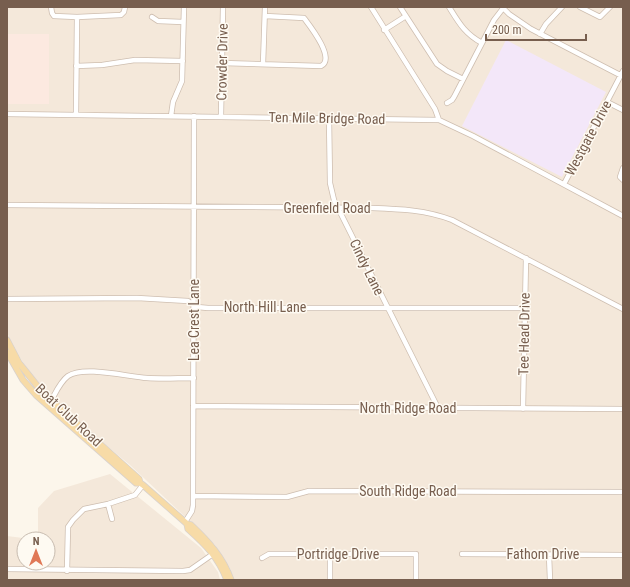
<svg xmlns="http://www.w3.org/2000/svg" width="630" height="587" font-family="'Roboto Condensed',sans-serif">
	<rect width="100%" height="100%" fill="#fcf6eb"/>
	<path fill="#f4e8da" d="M7,7H623V580H234L230,569L215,545L130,465L67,413L33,378L12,345L7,332Z
		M110,474L201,548L218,572L220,580H7V536L31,539H24V563H48V539H38V508L54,491Z"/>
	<path fill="#fce9e0" d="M7,34H49V104H7Z"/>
	<path fill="#f3e7f9" d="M506,40L606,92L562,177L462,126Z"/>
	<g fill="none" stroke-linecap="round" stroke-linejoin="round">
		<defs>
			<path id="minor" d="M51,7L52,13L54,16L77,17L121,15L124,12L125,7
				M371,7L435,109L439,120
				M400,7L437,64L447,71L463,79
				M449,7C459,23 465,34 482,43
				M502,7L509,14L531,29L620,75
				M580,7L600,17L610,7
				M152,17L158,21L183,22
				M384,30L406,16
				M540,34L546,24L562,7
				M222,63L321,66C336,59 310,26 304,18L265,16
				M263,64L265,7
				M76,66L102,65L135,60L183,61
				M607,102L623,110
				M447,103L452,100L454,97L494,20L504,7
				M7,114L439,120L473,136L623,216
				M76,115L77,17
				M171,116L173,102L182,81L184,7
				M221,116L223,7
				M329,118L330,183L334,200L438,408
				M623,168L620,177L623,180
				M564,184L623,71
				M7,205L372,208C400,209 426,210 452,220L623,309
				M7,299L137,298L188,301L197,307L208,308H525
				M51,401C56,392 60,382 68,376C84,365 128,377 147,378C163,379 178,378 194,378
				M193,406L623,409
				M523,409L526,258
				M193,496L287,497L309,491L623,492
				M108,504L112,519
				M185,522L192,511L193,505L194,116
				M462,554L623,555
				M549,555L550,580
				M262,558L269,554H416V580
				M7,569L183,571L190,570L213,554
				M67,571L68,527L73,520L84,509L108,504L135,495L143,485
				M330,580V553"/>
			<path id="major" d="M7,340L19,363L43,393L139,479L140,483
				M7,352L23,380L36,395L136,483H140L143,485L185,522L187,524L188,529C206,545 218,557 227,580
				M187,524L191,525C208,541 223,557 231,580"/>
		</defs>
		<use href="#minor" stroke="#cebeb0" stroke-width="6"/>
		<use href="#major" stroke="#d9d2cd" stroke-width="7"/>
		<use href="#minor" stroke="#fff" stroke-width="4.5"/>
		<use href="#major" stroke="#f7dba7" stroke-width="5.5"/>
	</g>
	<g text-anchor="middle" stroke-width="3" stroke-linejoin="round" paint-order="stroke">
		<g font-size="14" fill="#775e4e" stroke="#fefaf2">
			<text transform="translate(222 62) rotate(-89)" y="5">Crowder Drive</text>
			<text transform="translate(327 118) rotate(1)" y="5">Ten Mile Bridge Road</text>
			<text transform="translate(588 138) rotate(-62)" y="5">Westgate Drive</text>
			<text x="327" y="213">Greenfield Road</text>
			<text transform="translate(367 267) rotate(64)" y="5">Cindy Lane</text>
			<text x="265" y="312">North Hill Lane</text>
			<text transform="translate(194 320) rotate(-90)" y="5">Lea Crest Lane</text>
			<text transform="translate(524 334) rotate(-89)" y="5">Tee Head Drive</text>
			<text x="408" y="413">North Ridge Road</text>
			<text transform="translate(69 415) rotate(43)" y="5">Boat Club Road</text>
			<text x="408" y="496">South Ridge Road</text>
			<text x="338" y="559">Portridge Drive</text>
			<text x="543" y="559">Fathom Drive</text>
		</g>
	</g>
	<rect width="630" height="587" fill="none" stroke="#775e4e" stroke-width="16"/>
	<g transform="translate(36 551)"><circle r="19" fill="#fefaf2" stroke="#c8bcb0"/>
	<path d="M0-3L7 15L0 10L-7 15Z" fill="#e07856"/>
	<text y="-6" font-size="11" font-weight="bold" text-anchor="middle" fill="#775e4e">N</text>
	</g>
	<path d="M486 34v6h100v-6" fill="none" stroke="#775e4e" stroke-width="2"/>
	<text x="492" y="34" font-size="12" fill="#775e4e" stroke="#fefaf2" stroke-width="3" paint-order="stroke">200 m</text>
</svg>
